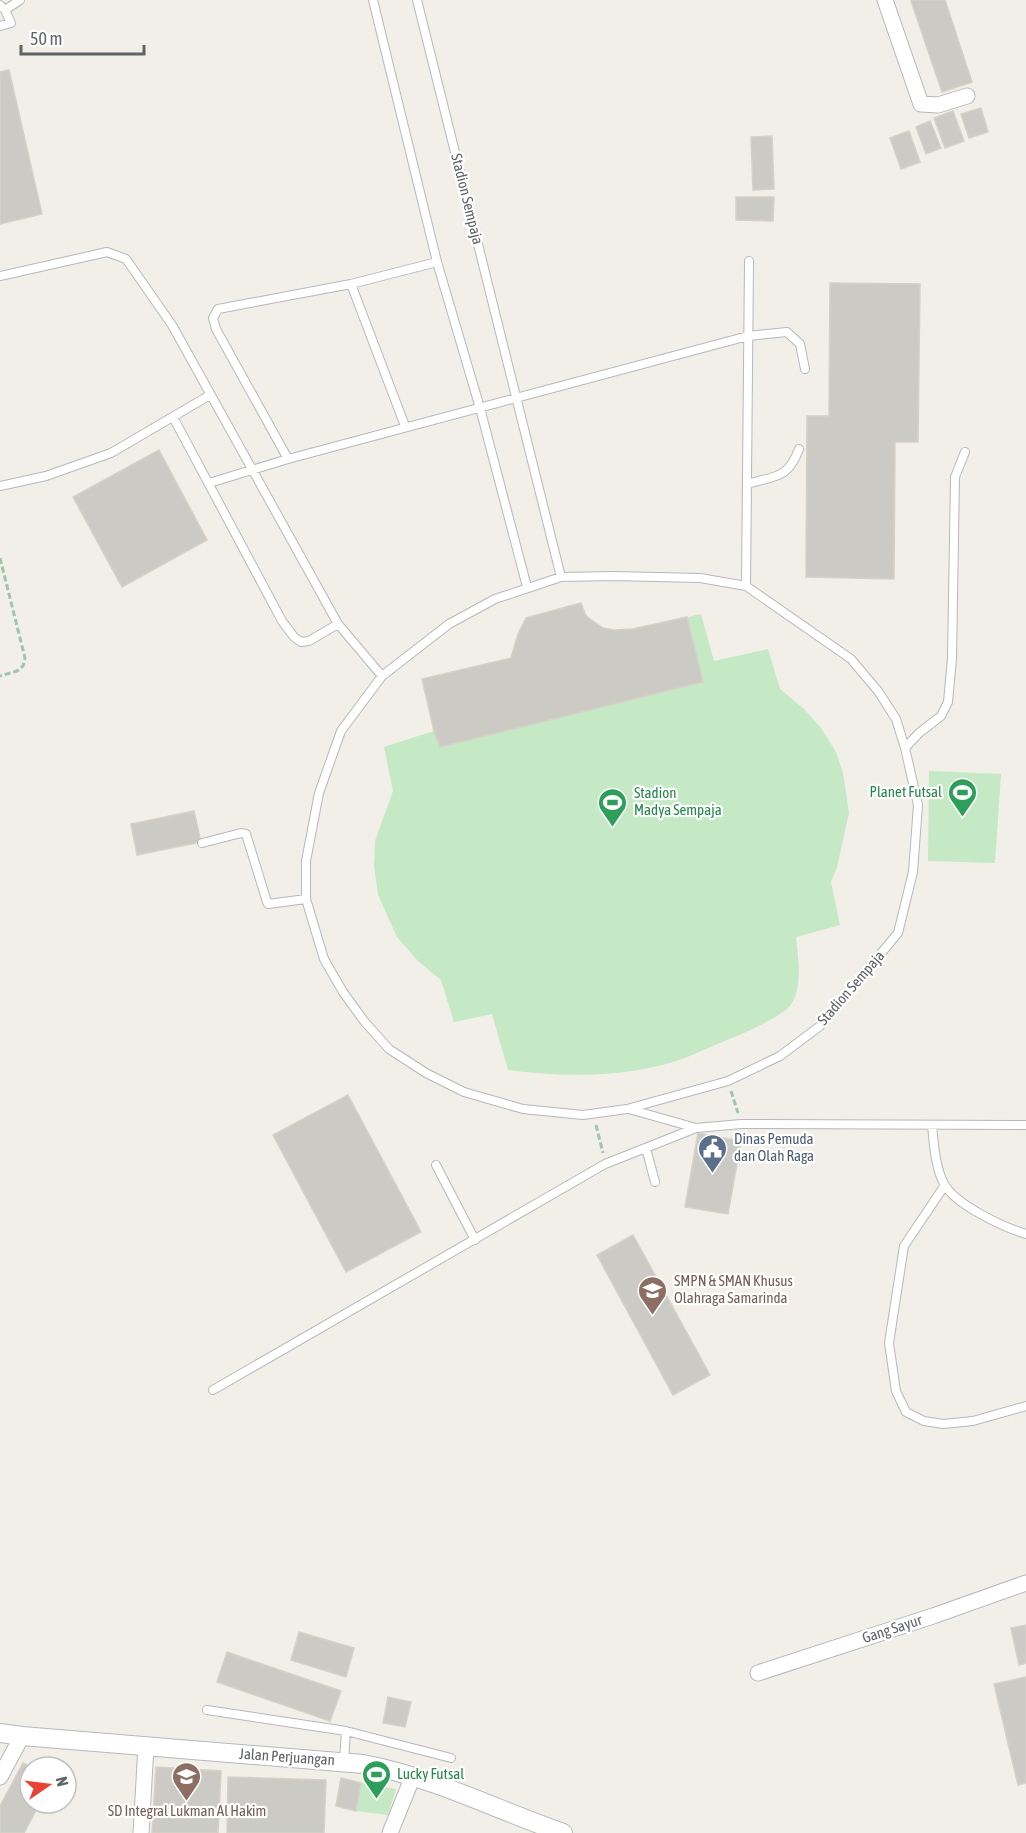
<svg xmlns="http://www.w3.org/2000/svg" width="1026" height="1833" font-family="'Asap Condensed',sans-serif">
	<rect width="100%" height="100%" fill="#f1efe8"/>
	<path fill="#c5e8c5" d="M581,603C585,614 590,622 602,628C620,636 680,619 701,614L714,661L768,649L780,689L804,709L821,728L836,752L843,773L849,813L837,867L831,882L840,925L796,937C798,958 804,991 788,1008C776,1019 742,1034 727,1040C705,1049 682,1061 658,1066C608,1078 558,1076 508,1070L492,1014L454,1022L441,980L418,961L397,937L378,895L374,866L375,841L393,791L384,747L434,731L422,679L511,659L518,634L526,618Z
		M929,771L1001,774L995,863L928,861Z
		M361,1783L396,1789L388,1815L356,1811Z"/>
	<path fill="#cccac5" stroke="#d6d1c6" stroke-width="1.5" d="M914,0H945L972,82L942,92L911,1Z
		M9,70L42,214L0,224V72Z
		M981,108L988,132L969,138L961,114Z
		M953,111L964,141L945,148L934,118Z
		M930,121L941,148L926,154L916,127Z
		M909,131L920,162L901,169L890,138Z
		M772,136L774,189L753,190L751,137Z
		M736,197H774L773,221L736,220Z
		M830,283L920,284L918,442H895L894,579L806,577L807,416H829Z
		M159,450L207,540L122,587L73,497Z
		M581,603L586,616L603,628L614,630L633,629L687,617L703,682L440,747L434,731L422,679L511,658L518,634L526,618Z
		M194,811L201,842L137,855L131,824Z
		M348,1095L421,1232L346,1272L273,1135Z
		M698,1133L741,1141L728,1214L685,1207Z
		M633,1235L710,1375L673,1395L597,1255Z
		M1026,1625V1663L1019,1665L1011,1628Z
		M299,1632L354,1648L346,1677L291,1660Z
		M227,1652L341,1691L330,1721L217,1682Z
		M1026,1677V1783L1018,1785L994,1684Z
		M388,1697L411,1702L405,1727L383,1723Z
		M23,1763L30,1767V1803H40L24,1833H0V1806Z
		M156,1767L221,1771L218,1833H152Z
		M228,1777L326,1780L324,1833H227Z
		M341,1778L361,1783L356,1811L336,1806Z"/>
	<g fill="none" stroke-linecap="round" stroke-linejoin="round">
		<defs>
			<path id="service" d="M373,0L437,262L480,408L527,587
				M417,0L561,577
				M0,5L5,10L11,23L0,26
				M5,10L20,0
				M0,276L107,252L126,259L172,325L338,624L382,676
				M351,284L405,426
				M173,417L282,621L294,637L301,642L309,641L338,624
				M288,459L748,336L787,332L800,344L805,369
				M209,483L288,459L216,329L213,318L218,309L351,284L437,262
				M747,484C775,476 788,479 799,449
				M0,486L46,476L111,453L210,395
				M613,576L700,578L746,586L851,659L878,691L896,719L905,748L918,805L913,872L898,933L820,1026L780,1056L728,1081L627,1109L583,1115L523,1109L464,1092L426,1073L389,1049L364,1021L343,992L324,959L306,899V861L319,793L341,731L382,676L449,624L495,599L561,577Z
				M746,586L749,261
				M905,748L919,733L941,716L948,702L952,659L955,477L965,452
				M202,843L241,833L246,834L267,902L268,904L306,899
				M629,1109L696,1128L741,1124L1026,1125
				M932,1125C934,1145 935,1166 944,1184C956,1205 1003,1227 1026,1234
				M646,1148L655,1182
				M436,1165L475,1240
				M945,1185L904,1246L889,1343L896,1391L906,1412L924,1421L943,1424L973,1421L1026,1406
				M213,1390L605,1164L696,1128
				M207,1710L346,1731L344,1761
				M346,1731L451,1758"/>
			<path id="minor" d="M885,0L921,104L938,105L967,96
				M758,1673L933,1616L1026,1583
				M0,1777L22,1736
				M141,1833L146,1746
				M390,1833L413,1776"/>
			<path id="tertiary" d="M0,1733L22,1736L363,1764C433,1777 497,1810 563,1833"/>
		</defs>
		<use href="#service" stroke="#b5b8bc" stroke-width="10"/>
		<use href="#minor" stroke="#b5b8bc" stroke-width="17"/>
		<use href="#tertiary" stroke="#b5b8bc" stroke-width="20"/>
		<path stroke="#9cc7a9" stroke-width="3" stroke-dasharray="6 3" stroke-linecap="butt" d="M0,558L25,658L23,666L17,671L0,676
			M731,1091L738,1113
			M596,1125L603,1153"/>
		<use href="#service" stroke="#fff" stroke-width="8"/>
		<use href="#minor" stroke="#fff" stroke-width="15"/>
		<use href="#tertiary" stroke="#fff" stroke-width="18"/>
	</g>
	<defs>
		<symbol id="stadium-pin" viewBox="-11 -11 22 30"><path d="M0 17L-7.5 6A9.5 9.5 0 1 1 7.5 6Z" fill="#2e9e5b" stroke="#fff"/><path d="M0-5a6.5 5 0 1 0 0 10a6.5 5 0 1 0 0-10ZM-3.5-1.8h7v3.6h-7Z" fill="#fff"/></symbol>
		<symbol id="civic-pin" viewBox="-11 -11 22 30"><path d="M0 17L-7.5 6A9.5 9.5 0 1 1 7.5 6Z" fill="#5c6f8a" stroke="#fff"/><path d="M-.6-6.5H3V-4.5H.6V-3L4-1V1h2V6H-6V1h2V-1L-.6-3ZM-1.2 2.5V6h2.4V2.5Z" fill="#fff"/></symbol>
		<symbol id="school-pin" viewBox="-11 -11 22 30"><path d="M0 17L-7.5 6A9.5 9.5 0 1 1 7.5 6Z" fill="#8d6e63" stroke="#fff"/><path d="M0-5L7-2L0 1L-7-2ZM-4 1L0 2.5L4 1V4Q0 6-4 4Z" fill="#fff"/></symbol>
	</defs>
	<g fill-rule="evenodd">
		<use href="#stadium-pin" x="946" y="776" width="33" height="45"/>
		<use href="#stadium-pin" x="596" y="786" width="33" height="45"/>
		<use href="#civic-pin" x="696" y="1132" width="33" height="45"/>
		<use href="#school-pin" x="636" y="1274" width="33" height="45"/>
		<use href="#stadium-pin" x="360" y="1758" width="33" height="45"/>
		<use href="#school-pin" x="170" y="1760" width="33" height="45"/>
	</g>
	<g text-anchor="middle" stroke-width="4.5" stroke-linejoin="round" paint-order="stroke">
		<g font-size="15" fill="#5f6368" stroke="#fff">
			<text transform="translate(467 199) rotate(76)" y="5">Stadion Sempaja</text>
			<text transform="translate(851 988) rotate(-49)" y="5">Stadion Sempaja</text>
			<text transform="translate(892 1629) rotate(-18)" y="5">Gang Sayur</text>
			<text transform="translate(287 1757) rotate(4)" y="5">Jalan Perjuangan</text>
		</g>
		<g font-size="15" fill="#27864d" stroke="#fff" text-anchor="start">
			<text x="942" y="797" text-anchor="end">Planet Futsal</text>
			<text x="634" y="798">Stadion<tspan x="634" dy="17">Madya Sempaja</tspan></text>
			<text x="397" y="1779">Lucky Futsal</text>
		</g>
		<g font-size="15" fill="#4e5e75" stroke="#fff" text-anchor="start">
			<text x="734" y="1144">Dinas Pemuda<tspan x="734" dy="17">dan Olah Raga</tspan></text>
		</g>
		<g font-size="15" fill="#785e54" stroke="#fff" text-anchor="start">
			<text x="674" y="1286">SMPN &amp; SMAN Khusus<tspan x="674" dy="17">Olahraga Samarinda</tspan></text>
			<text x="187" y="1816" text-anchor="middle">SD Integral Lukman Al Hakim</text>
		</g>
	</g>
	<g transform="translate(48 1785) rotate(76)"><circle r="28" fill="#ffffff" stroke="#bfc1c3" stroke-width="1.5"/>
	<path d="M0-4.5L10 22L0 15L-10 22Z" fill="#ea4335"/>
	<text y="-9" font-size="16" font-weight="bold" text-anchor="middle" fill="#5f6368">N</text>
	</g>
	<path d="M21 45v9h123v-9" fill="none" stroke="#5f6368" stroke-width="3"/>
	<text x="30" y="45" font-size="18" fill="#5f6368" stroke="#ffffff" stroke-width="4.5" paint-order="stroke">50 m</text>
</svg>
